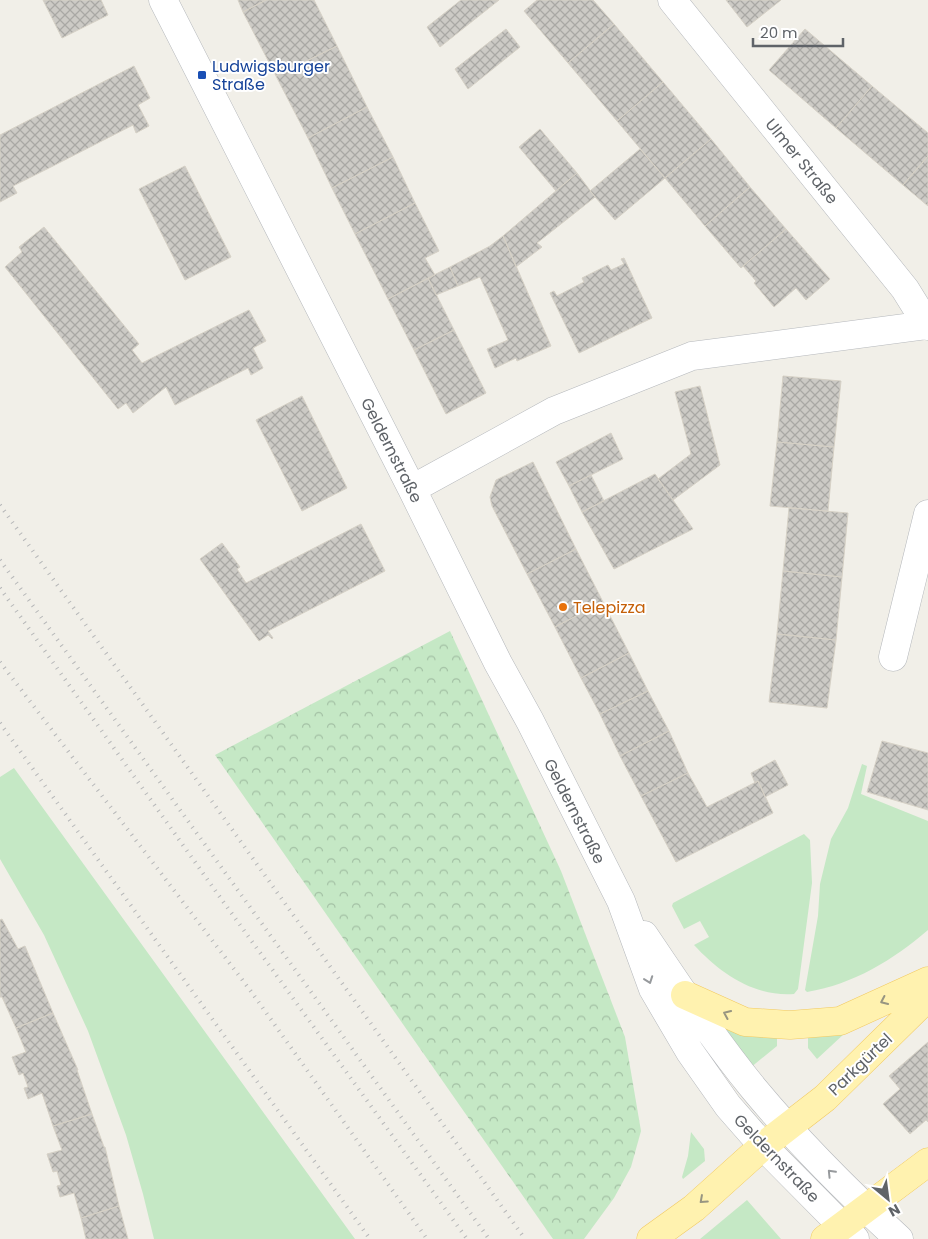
<svg xmlns="http://www.w3.org/2000/svg" width="928" height="1239" font-family="Poppins,sans-serif">
	<defs>
		<pattern id="forest-crowns" width="20" height="18" patternUnits="userSpaceOnUse" patternTransform="scale(1.25)"><rect width="20" height="18" fill="#c5e8c5"/><path d="M2 6a3 3 0 1 1 6 0M12 15a3 3 0 1 1 6 0" fill="none" stroke="#a3c0a4"/></pattern>
		<pattern id="building-cross-hatch" width="8" height="8" patternUnits="userSpaceOnUse" patternTransform="scale(1.25)"><rect width="8" height="8" fill="#cccac5"/><path d="M0 0l8 8M0 8l8-8" fill="none" stroke="#a9a8a4"/></pattern>
	</defs>
	<rect width="100%" height="100%" fill="#f1efe8"/>
	<path fill="#c5e8c5" d="M862,764L867,766L861,794L928,821V930C893,960 854,984 807,992L805,990L818,916L820,884L831,839L848,808Z
		M14,768L355,1239H154L143,1194L126,1135L88,1031L44,935L0,859V777Z
		M804,834L810,840L812,883L798,989L794,994C754,997 720,973 694,945L709,937L700,921L684,929L672,906L673,903Z
		M718,1021L777,1036V1046L750,1068Z
		M845,1033L817,1059L808,1048V1035Z
		M691,1132L704,1149L705,1161L683,1179L682,1177L688,1156Z
		M747,1200L781,1239H700Z"/>
	<path fill="url(#forest-crowns)" d="M450,631L561,871L625,1037L641,1131L631,1167L614,1198L584,1239H553L215,755Z"/>
	<path fill="url(#building-cross-hatch)" stroke="#d6d1c6" d="M43,0H101L108,15L62,38Z
		M238,0H266L243,12Z
		M266,0H314L337,46L276,76L243,12Z
		M461,0H499L440,47L427,27Z
		M537,0H593L614,24L568,63L524,11Z
		M726,0H781L747,27Z
		M614,24L663,82L617,121L568,63Z
		M506,29L520,47L468,89L455,69Z
		M805,29L872,86L836,128L769,70Z
		M337,46L367,107L308,138L276,76Z
		M134,66L150,98L138,105L149,126L136,133L133,125L51,167L13,186L17,193L0,202V135Z
		M663,82L711,139L665,178L617,121Z
		M872,86L928,133V156L903,185L836,128Z
		M367,107L393,157L332,188L308,138Z
		M540,129L577,173L556,191L519,147Z
		M711,139L750,187L705,226L665,178Z
		M640,149L665,178L615,220L590,191Z
		M928,156V206L903,185Z
		M393,157L415,203L355,234L332,188Z
		M185,166L231,257L185,280L139,189Z
		M577,173L595,197L537,243L542,247L516,267L503,236Z
		M750,187L786,229L741,268L705,226Z
		M415,203L439,251L425,258L435,275L388,299L355,234Z
		M44,227L139,344L132,350L142,363L249,310L266,341L253,348L263,368L251,375L248,368L175,405L166,387L133,413L126,403L118,409L5,267L22,252L19,247Z
		M786,229L830,279L806,300L796,288L774,307L754,283L756,281L743,266Z
		M503,236L551,346L517,361L516,358L495,368L487,349L508,340L480,277L458,286L450,267L490,246Z
		M624,258L652,318L579,353L550,293L554,291L557,296L584,282L582,278L608,265L611,270L624,264L621,259Z
		M450,267L458,286L436,295L428,278Z
		M428,278L454,330L414,350L388,299Z
		M454,330L486,393L446,414L414,350Z
		M783,376L841,381L834,447L777,442Z
		M700,386L720,465L673,500L658,479L691,454L675,392Z
		M302,396L347,488L302,511L256,420Z
		M611,433L623,459L569,486L556,462Z
		M777,442L834,447L828,511L770,506Z
		M533,462L576,549L527,574L492,506L490,497L496,480Z
		M655,474L693,529L614,569L582,512Z
		M591,475L604,501L582,512L569,486Z
		M789,508L848,513L842,577L783,571Z
		M361,524L385,571L268,631L273,638L272,639L268,635L259,641L200,559L222,543L240,567L237,569L246,583Z
		M576,549L603,602L555,627L527,574Z
		M783,571L842,577L836,640L777,634Z
		M603,602L629,653L581,678L555,627Z
		M777,634L836,640L827,708L769,702Z
		M629,653L648,691L600,714L581,678Z
		M648,691L669,731L620,756L600,714Z
		M669,731L688,773L641,796L620,756Z
		M882,741L928,753V810L867,792Z
		M775,760L788,785L765,797L758,781L755,783L751,773Z
		M688,773L707,807L758,781L773,813L676,862L641,796Z
		M2,919L18,949L25,946L53,1013L16,1028L2,997H0V920Z
		M53,1013L78,1070H77L92,1114L53,1126L42,1093L28,1099L24,1088L28,1087L23,1073L19,1075L12,1057L26,1052L16,1028Z
		M928,1042V1122L926,1120L910,1134L883,1104L900,1089L889,1076Z
		M92,1114L104,1147H105L119,1206L81,1218L74,1193L60,1197L57,1186L61,1185L57,1171L53,1172L47,1154L62,1150L53,1126Z
		M119,1206L128,1239H86L81,1218Z"/>
	<g fill="none" stroke-linecap="round" stroke-linejoin="round">
		<defs>
			<path id="minor" d="M163,0L412,489L498,663L530,721L621,901L653,989L690,1052L728,1106L763,1146L855,1239
				M672,0L905,289L928,326
				M412,489L554,411L692,356L928,325
				M893,657L928,514
				M644,935C679,987 714,1040 754,1089C798,1142 848,1192 899,1239"/>
			<path id="major" d="M685,995L745,1022L790,1025L840,1021L928,981
				M651,1239L694,1208L763,1146L825,1098L928,997
				M825,1239L928,1162"/>
		</defs>
		<use href="#minor" stroke="#b5b8bc" stroke-width="29"/>
		<use href="#major" stroke="#f2c960" stroke-width="29"/>
		<use href="#minor" stroke="#fff" stroke-width="28"/>
		<use href="#major" stroke="#fff2af" stroke-width="28"/>
		<path stroke="#b6b7b8" stroke-width="4" stroke-dasharray="1 6" stroke-linecap="butt" d="M0,505L525,1239
			M0,560L489,1239
			M0,588L222,900L467,1239
			M0,662L250,990L427,1239
			M0,723L370,1239"/>
	</g>
	<defs><path id="oneway-chevron" d="M-2-3.5L2.5 0L-2 3.5" fill="none" stroke-width="1.6" stroke-linecap="round" stroke-linejoin="round" transform="scale(1.25)"/></defs>
	<g stroke="#979a9d">
		<use href="#oneway-chevron" transform="translate(649 980) rotate(70)"/>
		<use href="#oneway-chevron" transform="translate(831 1173) rotate(-134)"/>
	</g>
	<g stroke="#979581">
		<use href="#oneway-chevron" transform="translate(884 1001) rotate(155)"/>
		<use href="#oneway-chevron" transform="translate(727 1014) rotate(-156)"/>
		<use href="#oneway-chevron" transform="translate(703 1200) rotate(138)"/>
	</g>
	<rect fill="#1a4fb4" stroke="#fff" stroke-width="2" x="197" y="70" width="10" height="10" rx="2.5"/>
	<circle fill="#e8710a" stroke="#fff" stroke-width="2" cx="563" cy="607" r="5"/>
	<g text-anchor="middle" stroke-width="4" stroke-linejoin="round" paint-order="stroke">
		<g font-size="16" fill="#164399" stroke="#fff" text-anchor="start">
			<text x="212" y="72">Ludwigsburger<tspan x="212" dy="18">Straße</tspan></text>
		</g>
		<g font-size="16" fill="#5f6368" stroke="#fff">
			<text transform="translate(802 161) rotate(51)" y="6">Ulmer Straße</text>
			<text transform="translate(392 450) rotate(63)" y="6">Geldernstraße</text>
			<text transform="translate(575 811) rotate(63)" y="6">Geldernstraße</text>
			<text transform="translate(860 1064) rotate(-44)" y="6">Parkgürtel</text>
			<text transform="translate(777 1158) rotate(46)" y="6">Geldernstraße</text>
		</g>
		<g font-size="16" fill="#c56008" stroke="#fff" text-anchor="start">
			<text x="573" y="613">Telepizza</text>
		</g>
	</g>
	<g transform="translate(888 1199) rotate(151)" stroke="#ffffff" stroke-width="4" paint-order="stroke">
	<path d="M0-4L9 19L0 12L-9 19Z" fill="#5f6368"/>
	<text y="-8" font-size="14" font-weight="bold" text-anchor="middle" fill="#5f6368">N</text>
	</g>
	<path d="M753 38v8h90v-8" fill="none" stroke="#5f6368" stroke-width="2.5"/>
	<text x="760" y="38" font-size="15" fill="#5f6368" stroke="#ffffff" stroke-width="4" paint-order="stroke">20 m</text>
</svg>
